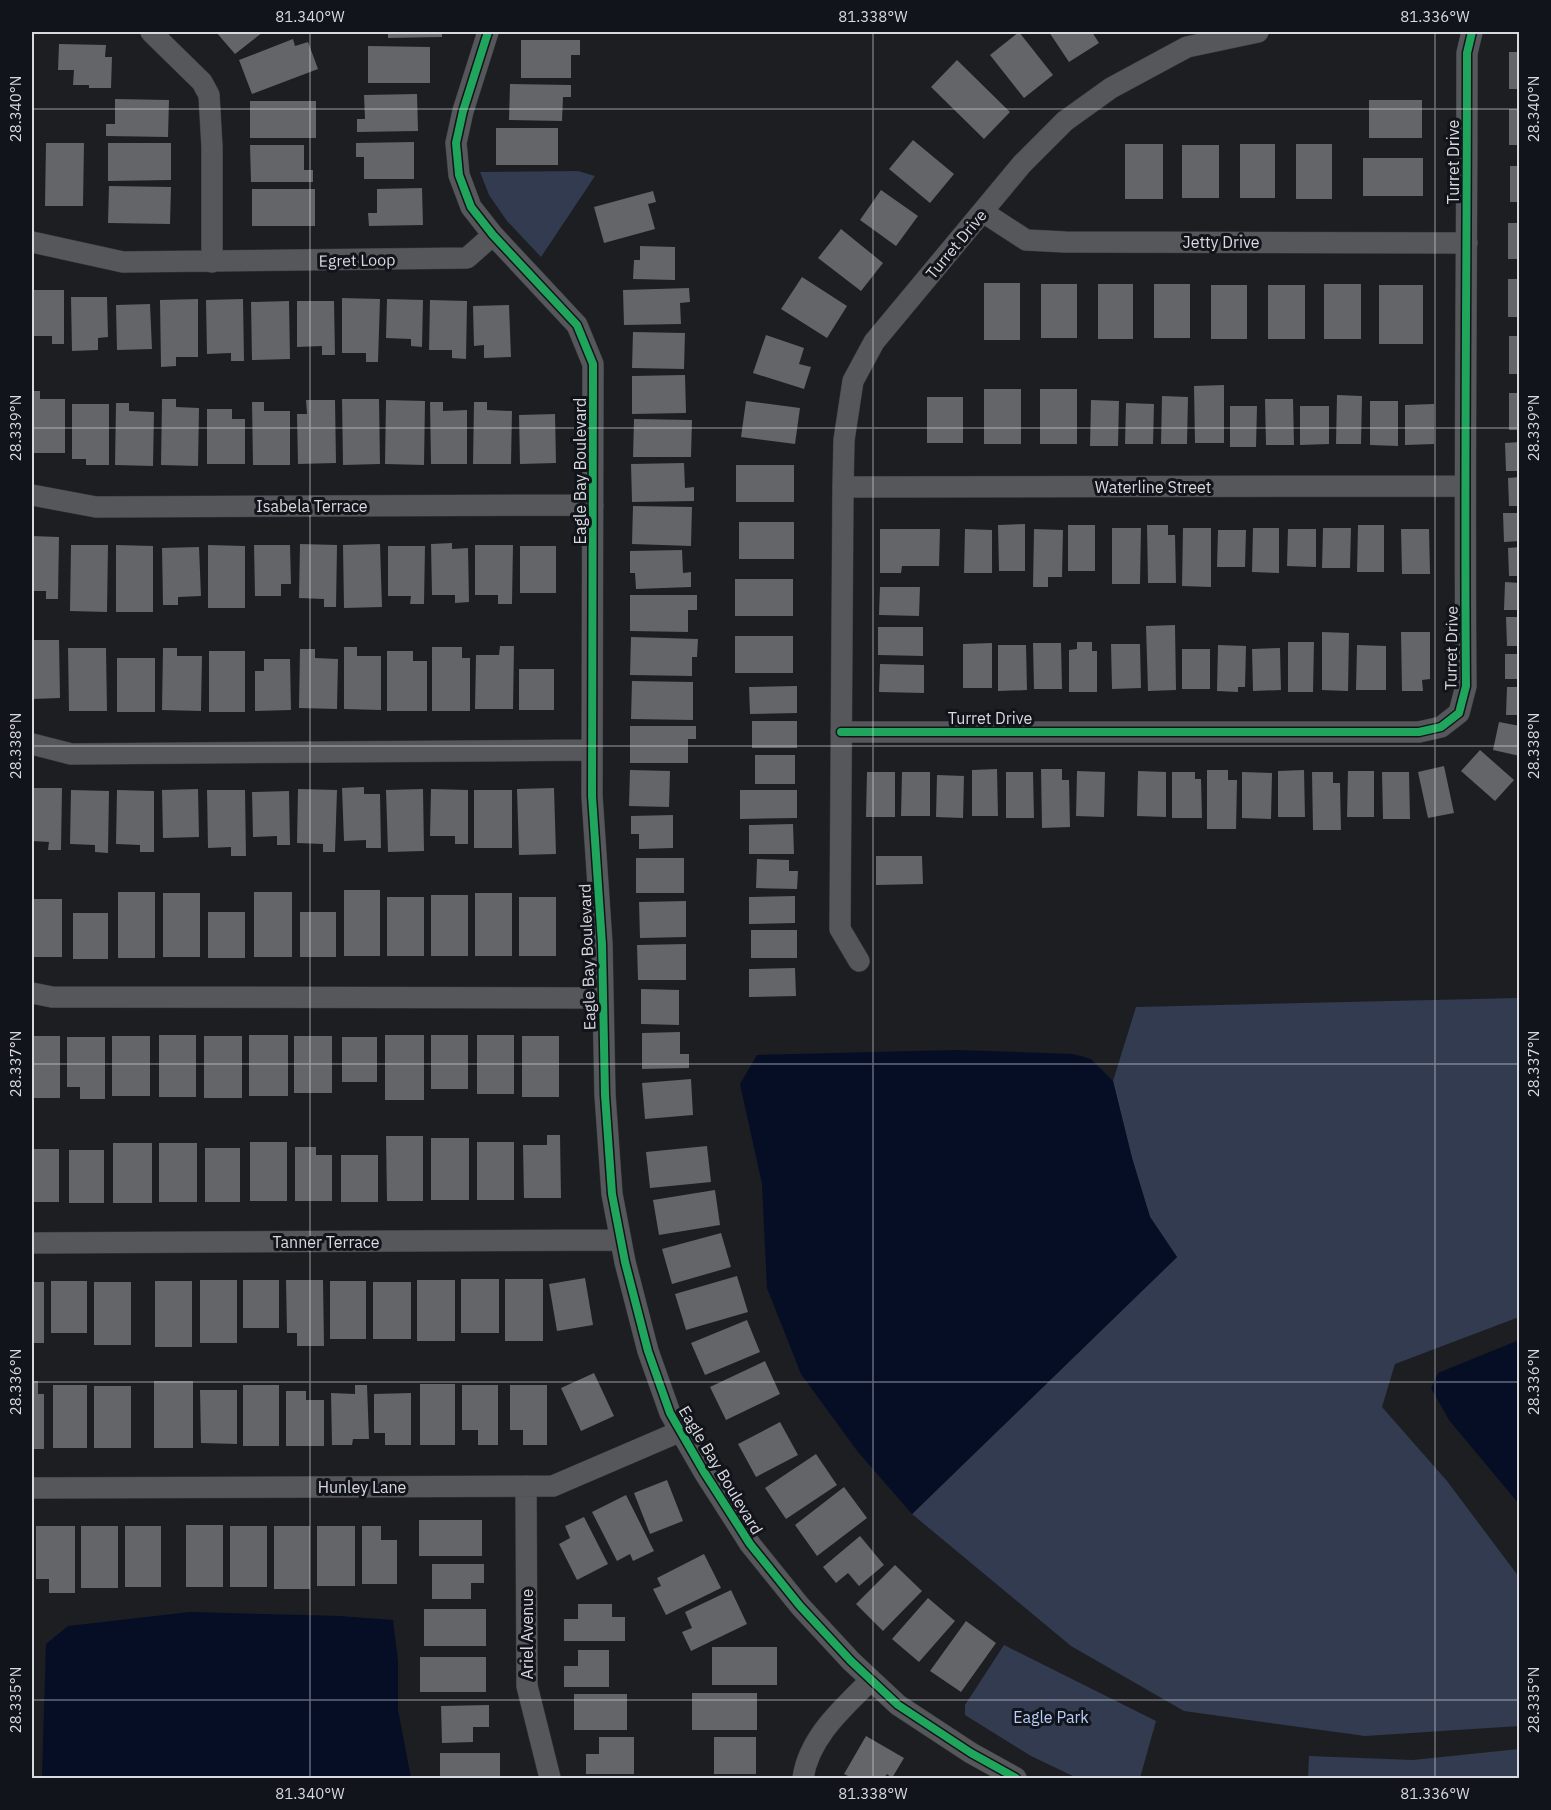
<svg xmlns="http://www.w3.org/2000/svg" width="1551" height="1810" font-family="'IBM Plex Sans',sans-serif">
	<rect width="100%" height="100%" fill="#1c1e21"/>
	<path fill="#323b50" d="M578,171L595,176L541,257L507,221L489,195L480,172Z
		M1519,998V1317L1395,1364L1382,1407L1447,1481L1519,1577V1726L1365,1736L1184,1711L1071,1646L912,1514L1177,1257L1150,1217L1132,1158L1113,1081L1136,1007Z
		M1004,1645L1156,1721L1140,1778H1077L1031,1756L965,1715V1705Z
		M1519,1749V1778H1308L1309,1756L1413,1760Z"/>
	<path fill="#060e25" d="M956,1050L1073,1054L1091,1059L1113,1081L1132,1158L1150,1217L1177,1257L912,1514L858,1452L801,1374L767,1288L762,1184L740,1084L757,1055Z
		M1519,1340V1504L1449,1420L1431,1388L1438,1373Z
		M190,1612L339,1616L393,1620L398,1661V1710L411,1778H42L46,1644L68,1626Z"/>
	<path fill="#636568" d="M216,32H263L235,54Z
		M388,32H442V37L388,38Z
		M568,32H584V34H568Z
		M1019,32L1053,75L1024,98L990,55Z
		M1049,32H1092L1099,43L1069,62Z
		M293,39L295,46L308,42L318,69L252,94L239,60Z
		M521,40H580V55H571V78H521Z
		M59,44L106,45L105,57H112L111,88H89V85H73L74,70H58Z
		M368,46L430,47V83H368Z
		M1509,52H1520V89H1509Z
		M957,60L1010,112L984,139L931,87Z
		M510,84L571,85V97H563L562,121L509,120Z
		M417,94L418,131L357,132V119H365L364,95Z
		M115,99L169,100L168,137L106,136V124H115Z
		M1369,100H1422V138H1369Z
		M250,101H316V138H250Z
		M1509,109H1520V145H1509Z
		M496,128H558V165H496Z
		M913,140L954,174L930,203L889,169Z
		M414,142V179H364V157H356V143Z
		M46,143H84L83,206H45Z
		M108,143H171V180L108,181Z
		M1125,144H1163V199H1125Z
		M1240,144H1275V198H1240Z
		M1296,144H1332V199H1296Z
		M250,145H304V170H313V182H251Z
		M1182,145H1219V198H1182Z
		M1363,158H1423V196H1363Z
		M1510,166H1520V202H1510Z
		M109,186L171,187L170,224L108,223Z
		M422,188L423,225L369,226L368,213H377V189Z
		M252,189H315V226H252Z
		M881,190L918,216L896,246L860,220Z
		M653,191L656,202L648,204L655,229L604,243L594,207Z
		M1508,223H1520V259H1508Z
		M841,229L883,263L861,291L818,258Z
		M640,246L675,247V280L633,279L634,260H640Z
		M802,277L847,306L827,338L781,309Z
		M1508,279H1520V317H1508Z
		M984,283H1020V340H984Z
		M1041,284H1077V338H1041Z
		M1098,284H1133V339H1098Z
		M1154,284H1190V338H1154Z
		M1324,284H1361V339H1324Z
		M1211,285H1247V339H1211Z
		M1268,285H1305V339H1268Z
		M1379,285H1423V344H1379Z
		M689,288L690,302L680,303L681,324L624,325L623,290Z
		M32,290H64V344H52V336H32Z
		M71,297H107L108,337L98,338V350L72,351Z
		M342,298L380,299L378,362H366V353H342Z
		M198,299V357H176V366L161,367L160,300Z
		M243,299L244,361H231V353L207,354L206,300Z
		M387,299L423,300L422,347L411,346V339L386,338Z
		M430,300L467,301L466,359L452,358V350H429Z
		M289,301L290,359L252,360L251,302Z
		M297,301H334L335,355H322V346L297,347Z
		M150,304L152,349L117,350L116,305Z
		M509,305L511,357L484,358V345L474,346L473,306Z
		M633,332L685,333L684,369L632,368Z
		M766,335L804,348L799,364L811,367L804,389L753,373Z
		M1509,336H1520V374H1509Z
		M685,375L686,413L632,414V376Z
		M1224,385V443H1195L1194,386Z
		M984,389H1021V444H984Z
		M1040,389H1077V444H1040Z
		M32,391H40V399H65V453H32Z
		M1509,393H1520V430H1509Z
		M1337,395L1362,396L1361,444H1336Z
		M1162,396L1188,397L1187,444H1161Z
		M927,397H963V443H927Z
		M162,399H176V407L199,408L198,466L161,465Z
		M342,399H379L380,464L343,465Z
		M1265,399H1293L1294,445H1266Z
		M306,400H335L336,463L298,464L297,414H307Z
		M386,400L425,401L424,465L385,464Z
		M1091,400L1119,401L1118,446H1090Z
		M746,401L800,408L795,444L741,437Z
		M1370,401H1398V446L1370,445Z
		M252,402H264V411H290V465H253Z
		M430,402H443V411L467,410V464H431Z
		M474,402H487V410L512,411L511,464H473Z
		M116,403H129V411L154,412L153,466L115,465Z
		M1126,403L1154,404L1153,444H1125Z
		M72,404H109V465H86V459H72Z
		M1434,404V444L1405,445V405Z
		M1230,406H1257L1256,447H1230Z
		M1300,406H1329V444L1300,445Z
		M207,409H232V419H245V464H207Z
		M555,414L556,463L520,464L519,415Z
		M634,419L692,420L691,457H633Z
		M1520,442V471H1506L1505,443Z
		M684,463L685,488L694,487V501L632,502L631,464Z
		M736,465H794V502H736Z
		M1520,477V506H1509L1508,478Z
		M633,506L692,507L691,546L632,544Z
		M1503,513H1520V541L1504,542Z
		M739,522H794V559H739Z
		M1025,524V571H999L998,525Z
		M1068,525H1095V571H1068Z
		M1147,525H1168V535H1175L1176,583H1148Z
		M1358,525H1384V572H1357Z
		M1112,528H1141L1140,584H1112Z
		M1183,528H1211V587L1182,586Z
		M1253,528H1279V573L1252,572Z
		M1323,528H1351L1350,568H1322Z
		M880,529H940L939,566H902L901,573H880Z
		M965,529L992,530V573H964Z
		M1034,529L1063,530L1062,577H1048V587H1033Z
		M1288,529H1316V567L1287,566Z
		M1401,529H1429L1430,574H1402Z
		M1218,530H1246L1245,567H1217Z
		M32,536L59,537L58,599H46V591H32Z
		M452,543V549L468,548L469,602L455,603V595H432L431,544Z
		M300,544L337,545L336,607H324V599L299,598Z
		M380,544L382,607L344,608L343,545Z
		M71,545H108L107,612L70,611Z
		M116,545L153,546V612H116Z
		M208,545L245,546V608H208Z
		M254,545H290L291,584H281V596H255Z
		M475,545H513L512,604H498V595H475Z
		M388,546H425L424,604H410L411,596H388Z
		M520,546H556V593H520Z
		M199,547L201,596L178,597V605H163L162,548Z
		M1520,547V576H1509L1508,548Z
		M682,550L683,573L691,572V587L636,589L635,573H630V551Z
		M735,579H793V616H735Z
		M1505,582L1520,583V610H1504Z
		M880,587H920L919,616L879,615Z
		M630,595H697V610H688V632L630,631Z
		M1506,617H1520V646H1507Z
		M1175,625L1176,690L1148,691L1146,626Z
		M878,627H923V656L878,655Z
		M1322,632L1349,633L1348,691L1322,690Z
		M1401,632H1430V679L1422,680L1423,691H1402Z
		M735,636H793V673H735Z
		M631,637L698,639L697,657H692V676L630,675Z
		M32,640H59L60,698L32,699Z
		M1077,642H1092V651H1097V692H1069V650L1077,649Z
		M1288,642H1314L1313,692H1288Z
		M992,643V688H963V644Z
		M1033,643H1061L1062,689H1034Z
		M1111,644H1140L1141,688L1112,689Z
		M998,645H1026L1027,690L998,691Z
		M1218,645L1246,646L1245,687H1238V692L1217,691Z
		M1357,645L1386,646V690H1356Z
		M500,646H514L513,709H475L476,655H499Z
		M344,647H357V656H381V710L344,709Z
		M432,647H462V658H470V711H432Z
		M68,648H106L107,711H69Z
		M163,648H177V656H202L201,711L162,710Z
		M1280,648L1281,690L1253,691L1252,649Z
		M300,649H315V658L338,659L337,709L299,708Z
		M1182,649H1210V689H1182Z
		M209,651H245V712H209Z
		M387,651H413V661H427V711H387Z
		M1505,654H1520V679H1505Z
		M117,658H155V712H117Z
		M264,659H290L291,710L255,711V671H264Z
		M880,664L924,665V693L879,692Z
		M519,669H554V710H519Z
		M632,681L693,682V720L631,719Z
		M797,686V713L750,714L749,687Z
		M1507,687H1520V715H1506Z
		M752,721H797V748H752Z
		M1499,722L1520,726V756L1493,750Z
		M630,726H696V739H688V763H630Z
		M1480,750L1514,780L1495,801L1461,771Z
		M755,755H795V784H755Z
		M1444,766L1454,813L1428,818L1418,772Z
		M997,769L998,816H972V770Z
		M1041,769H1062V780H1069L1070,827L1042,828Z
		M630,770L670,771L669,807L629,806Z
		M1207,770H1228V780H1237L1236,829H1207Z
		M1304,770L1305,817H1278V771Z
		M1077,771L1105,772L1104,817L1076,816Z
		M1138,771L1166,772V817L1137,816Z
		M1348,771H1374V817H1347Z
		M867,772H895V817H866Z
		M902,772H930V816H901Z
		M1006,772H1033L1034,818H1006Z
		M1172,772H1195V779H1201L1202,818H1172Z
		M1242,772L1272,773L1271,819L1242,818Z
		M1312,772H1333V783H1340L1341,830H1313Z
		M1382,772H1409L1410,819H1383Z
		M937,775L964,776L963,818L936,817Z
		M364,787V794H380L381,848H366V840L344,841L342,788Z
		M32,788H62L61,850H48L49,842L32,841Z
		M554,788L556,854L519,855L517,789Z
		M198,789L199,837L163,838L162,790Z
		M298,789L337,790L335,852H323V844L297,843Z
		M423,789L424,851L388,852L386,790Z
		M431,789L468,790V844H455V836H430Z
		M71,790L109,791L108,853L95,852V845L70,844Z
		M117,790L154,791V852H140V845L116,844Z
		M207,790H245L246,856H231V847L208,848Z
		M474,790H512V848H474Z
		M740,790H797V818L740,819Z
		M289,791L290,845H277V836L253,837L252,792Z
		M673,815V848L639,849V834H631V816Z
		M793,824L794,854H749V825Z
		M876,856H922L923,884L876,885Z
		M636,858H684V893H636Z
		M757,859L789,860V871H798L797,889L756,888Z
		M344,890H380V956H344Z
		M118,892H155V958H118Z
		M254,892H292V957H254Z
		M163,893H200V957H163Z
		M475,893H512V956H475Z
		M431,895H468V956H431Z
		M795,896V923L749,924V897Z
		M387,897H424V956H387Z
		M519,897H556V956H519Z
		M32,899H62V957H32Z
		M686,901V937L640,938L639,902Z
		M208,912H245V958H208Z
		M300,912H336V957H300Z
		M73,913H108V959H73Z
		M751,930H797V958H751Z
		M686,944V980H638L637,945Z
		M795,968L796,996L749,997V969Z
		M641,989L679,990V1025L641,1024Z
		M680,1032V1054H689V1068L642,1069V1033Z
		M159,1035H196V1097H159Z
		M249,1035H288V1096H249Z
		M385,1035H424V1100H385Z
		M431,1035H468V1089H431Z
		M477,1035H514V1094H477Z
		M32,1036H60V1098H32Z
		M112,1036H150V1096H112Z
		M204,1036H242V1098H204Z
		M294,1036H332V1093H294Z
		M522,1036H559V1097H522Z
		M67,1037H105V1099H80V1087H67Z
		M342,1037H377V1082H342Z
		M691,1079L693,1115L645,1119L642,1083Z
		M547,1135H560L561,1198H524L523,1145H547Z
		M386,1136H423V1201H387Z
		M431,1138H469V1200H431Z
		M250,1142H287V1201H250Z
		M477,1142H514V1200H477Z
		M113,1143H152V1203H113Z
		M159,1143H197V1202H159Z
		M707,1146L711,1182L650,1188L646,1152Z
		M295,1147H316V1155H332V1201H295Z
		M205,1148H240V1202H205Z
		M32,1149H59V1202H32Z
		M69,1150H104V1203H69Z
		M341,1155H378V1202H341Z
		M715,1190L720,1225L659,1235L653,1200Z
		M721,1233L731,1267L672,1284L662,1249Z
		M737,1276L748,1312L686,1330L675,1294Z
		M585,1278L593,1325L557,1331L549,1284Z
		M461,1279H499V1333H461Z
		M505,1279H543V1341H505Z
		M200,1280H237V1343H200Z
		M243,1280H279V1328H243Z
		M286,1280H323L324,1346H297V1333H287Z
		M417,1280H455V1341H417Z
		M51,1281H87V1333H51Z
		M155,1281H192V1347H155Z
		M330,1281H366V1339H330Z
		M32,1282H44V1343H32Z
		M94,1282H131V1345H94Z
		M373,1282H411V1339H373Z
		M747,1320L760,1352L705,1375L691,1343Z
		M765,1361L780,1394L726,1420L710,1387Z
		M594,1373L614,1416L581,1431L561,1388Z
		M32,1381H38V1394H44V1449H32Z
		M154,1381H193V1448H154Z
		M420,1384H455V1445H420Z
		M53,1385H87V1448H53Z
		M243,1385H279V1446H243Z
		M355,1385H367L369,1439H353L352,1445H332L331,1393L355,1394Z
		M462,1385H498V1445H478V1430H462Z
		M510,1385H547V1445H523V1430H510Z
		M94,1386H131V1448H94Z
		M200,1390H237V1444L201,1443Z
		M286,1391H306V1400H324V1446H286Z
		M411,1393V1445H385V1433H374V1394Z
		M780,1422L798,1455L756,1477L738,1444Z
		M816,1454L837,1485L786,1519L765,1488Z
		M667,1480L683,1521L650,1534L634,1493Z
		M844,1487L867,1518L817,1556L795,1525Z
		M626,1495L654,1551L633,1561L630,1554L617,1561L592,1512Z
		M584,1517L608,1564L577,1580L559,1544L570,1538L565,1526Z
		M419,1520H482V1556H419Z
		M186,1525H223V1587H186Z
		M36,1526H75V1593H49V1579H36Z
		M81,1526H118V1588H81Z
		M125,1526H161V1587H125Z
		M230,1526H267V1587H230Z
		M274,1526H310V1589H274Z
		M317,1526H355V1586H317Z
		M362,1526H381V1540H397V1584H362Z
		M860,1536L884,1565L859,1586L848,1573L836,1583L823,1567Z
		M704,1554L721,1588L666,1615L653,1589L661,1586L657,1578Z
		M432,1564H484V1583H471V1599H432Z
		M895,1565L922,1591L883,1631L856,1604Z
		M731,1590L747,1624L691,1651L682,1632L692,1628L685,1612Z
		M928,1598L955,1621L919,1662L892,1639Z
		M578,1604H612V1617H625V1641H564V1619H578Z
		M424,1609H486V1646H424Z
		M966,1621L996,1643L961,1692L930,1671Z
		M712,1647H777V1685H712Z
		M578,1650H609V1687H564V1666H578Z
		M420,1657H486V1692H420Z
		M692,1693H757V1730H692Z
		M574,1694H627V1730H574Z
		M489,1705V1727H473V1742L442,1743L441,1706Z
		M866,1736L904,1758L892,1778L887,1774L884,1778H852L844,1774Z
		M599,1737H634V1774H586V1754H599Z
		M714,1737H756V1774H714Z
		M440,1753H500V1778H440Z"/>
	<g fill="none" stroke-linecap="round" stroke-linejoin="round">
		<defs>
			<path id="minor" d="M151,32L202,82L209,95L212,147V262
				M488,32L463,111L456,143L459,175L471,207L493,235L577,325L593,364L592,796L602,944L605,1095L612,1194L625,1262L648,1351L670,1413L704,1472L750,1544L800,1606L851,1661L898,1705L971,1753L1016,1778
				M983,212L1026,240L1065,242L1467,243
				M32,242L123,262L467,258L493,235
				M843,487L1464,486
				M32,495L96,507L593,505
				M841,732H1419L1441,727L1459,713L1466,686C1464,475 1467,264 1467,53L1472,32
				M32,744L71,754L592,750
				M859,961L840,929L843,487L844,440L853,381L874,342L1022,164L1065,121L1111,88L1187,47L1258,32
				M32,993L52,997L603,998
				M32,1243L621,1240
				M526,1486L527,1686L550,1778
				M32,1488L553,1486L681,1431
				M803,1778C809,1737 843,1708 871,1680"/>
		</defs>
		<use href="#minor" stroke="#393a3d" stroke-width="22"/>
		<use href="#minor" stroke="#56575a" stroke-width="21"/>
		<defs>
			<path id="cycleway" d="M488,32L463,111L456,143L459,175L471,207L493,235L577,325L593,364L592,796L602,944L605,1095L612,1194L625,1262L648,1351L670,1413L704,1472L750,1544L800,1606L851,1661L898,1705L971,1753L1016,1778
				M841,732H1419L1441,727L1459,713L1466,686C1464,475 1467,264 1467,53L1472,32"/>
		</defs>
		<use href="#cycleway" stroke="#11141a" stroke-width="11"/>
		<use href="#cycleway" stroke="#20a55d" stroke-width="8"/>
	</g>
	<path fill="none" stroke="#d8dadf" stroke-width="1.5" stroke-opacity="0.45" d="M310,32V1778M873,32V1778M1435,32V1778M32,109H1520M32,428H1520M32,746H1520M32,1064H1520M32,1382H1520M32,1700H1520"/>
	<g text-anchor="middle" stroke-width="6" stroke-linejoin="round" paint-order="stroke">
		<g font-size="16" fill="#d8dadf" stroke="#11141a">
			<text transform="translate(1453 162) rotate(-90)" y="6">Turret Drive</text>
			<text x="1221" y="248">Jetty Drive</text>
			<text transform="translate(956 244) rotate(-50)" y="6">Turret Drive</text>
			<text transform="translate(357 260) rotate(-1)" y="6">Egret Loop</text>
			<text transform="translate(580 471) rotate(-90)" y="6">Eagle Bay Boulevard</text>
			<text x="1153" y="493">Waterline Street</text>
			<text x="312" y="512">Isabela Terrace</text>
			<text transform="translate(1451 648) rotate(-89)" y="6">Turret Drive</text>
			<text x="990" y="724">Turret Drive</text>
			<text transform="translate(587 957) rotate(-92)" y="6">Eagle Bay Boulevard</text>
			<text x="326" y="1248">Tanner Terrace</text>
			<text transform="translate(721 1470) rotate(59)" y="6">Eagle Bay Boulevard</text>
			<text x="362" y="1493">Hunley Lane</text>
			<text transform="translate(527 1634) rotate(-90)" y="6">Ariel Avenue</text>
		</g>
		<g font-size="16" fill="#b8cdfa" stroke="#11141a">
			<text x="1051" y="1723">Eagle Park</text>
		</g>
	</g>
	<rect width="1551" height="1810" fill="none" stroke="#11141a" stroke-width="66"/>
	<rect x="33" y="33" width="1485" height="1744" fill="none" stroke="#d8dadf" stroke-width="2"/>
	<g font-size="15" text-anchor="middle" fill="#d8dadf">
		<text x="310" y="22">81.340°W</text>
		<text x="873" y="22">81.338°W</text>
		<text x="1435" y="22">81.336°W</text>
		<text transform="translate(16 109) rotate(-90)" y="5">28.340°N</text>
		<text transform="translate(1534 109) rotate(-90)" y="5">28.340°N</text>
		<text transform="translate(16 428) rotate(-90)" y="5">28.339°N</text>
		<text transform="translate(1534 428) rotate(-90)" y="5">28.339°N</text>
		<text transform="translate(16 746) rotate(-90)" y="5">28.338°N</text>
		<text transform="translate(1534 746) rotate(-90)" y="5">28.338°N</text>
		<text transform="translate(16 1064) rotate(-90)" y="5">28.337°N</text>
		<text transform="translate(1534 1064) rotate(-90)" y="5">28.337°N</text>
		<text transform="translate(16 1382) rotate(-90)" y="5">28.336°N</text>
		<text transform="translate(1534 1382) rotate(-90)" y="5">28.336°N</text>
		<text transform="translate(16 1700) rotate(-90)" y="5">28.335°N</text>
		<text transform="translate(1534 1700) rotate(-90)" y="5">28.335°N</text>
		<text x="310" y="1799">81.340°W</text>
		<text x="873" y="1799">81.338°W</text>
		<text x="1435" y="1799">81.336°W</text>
	</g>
</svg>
